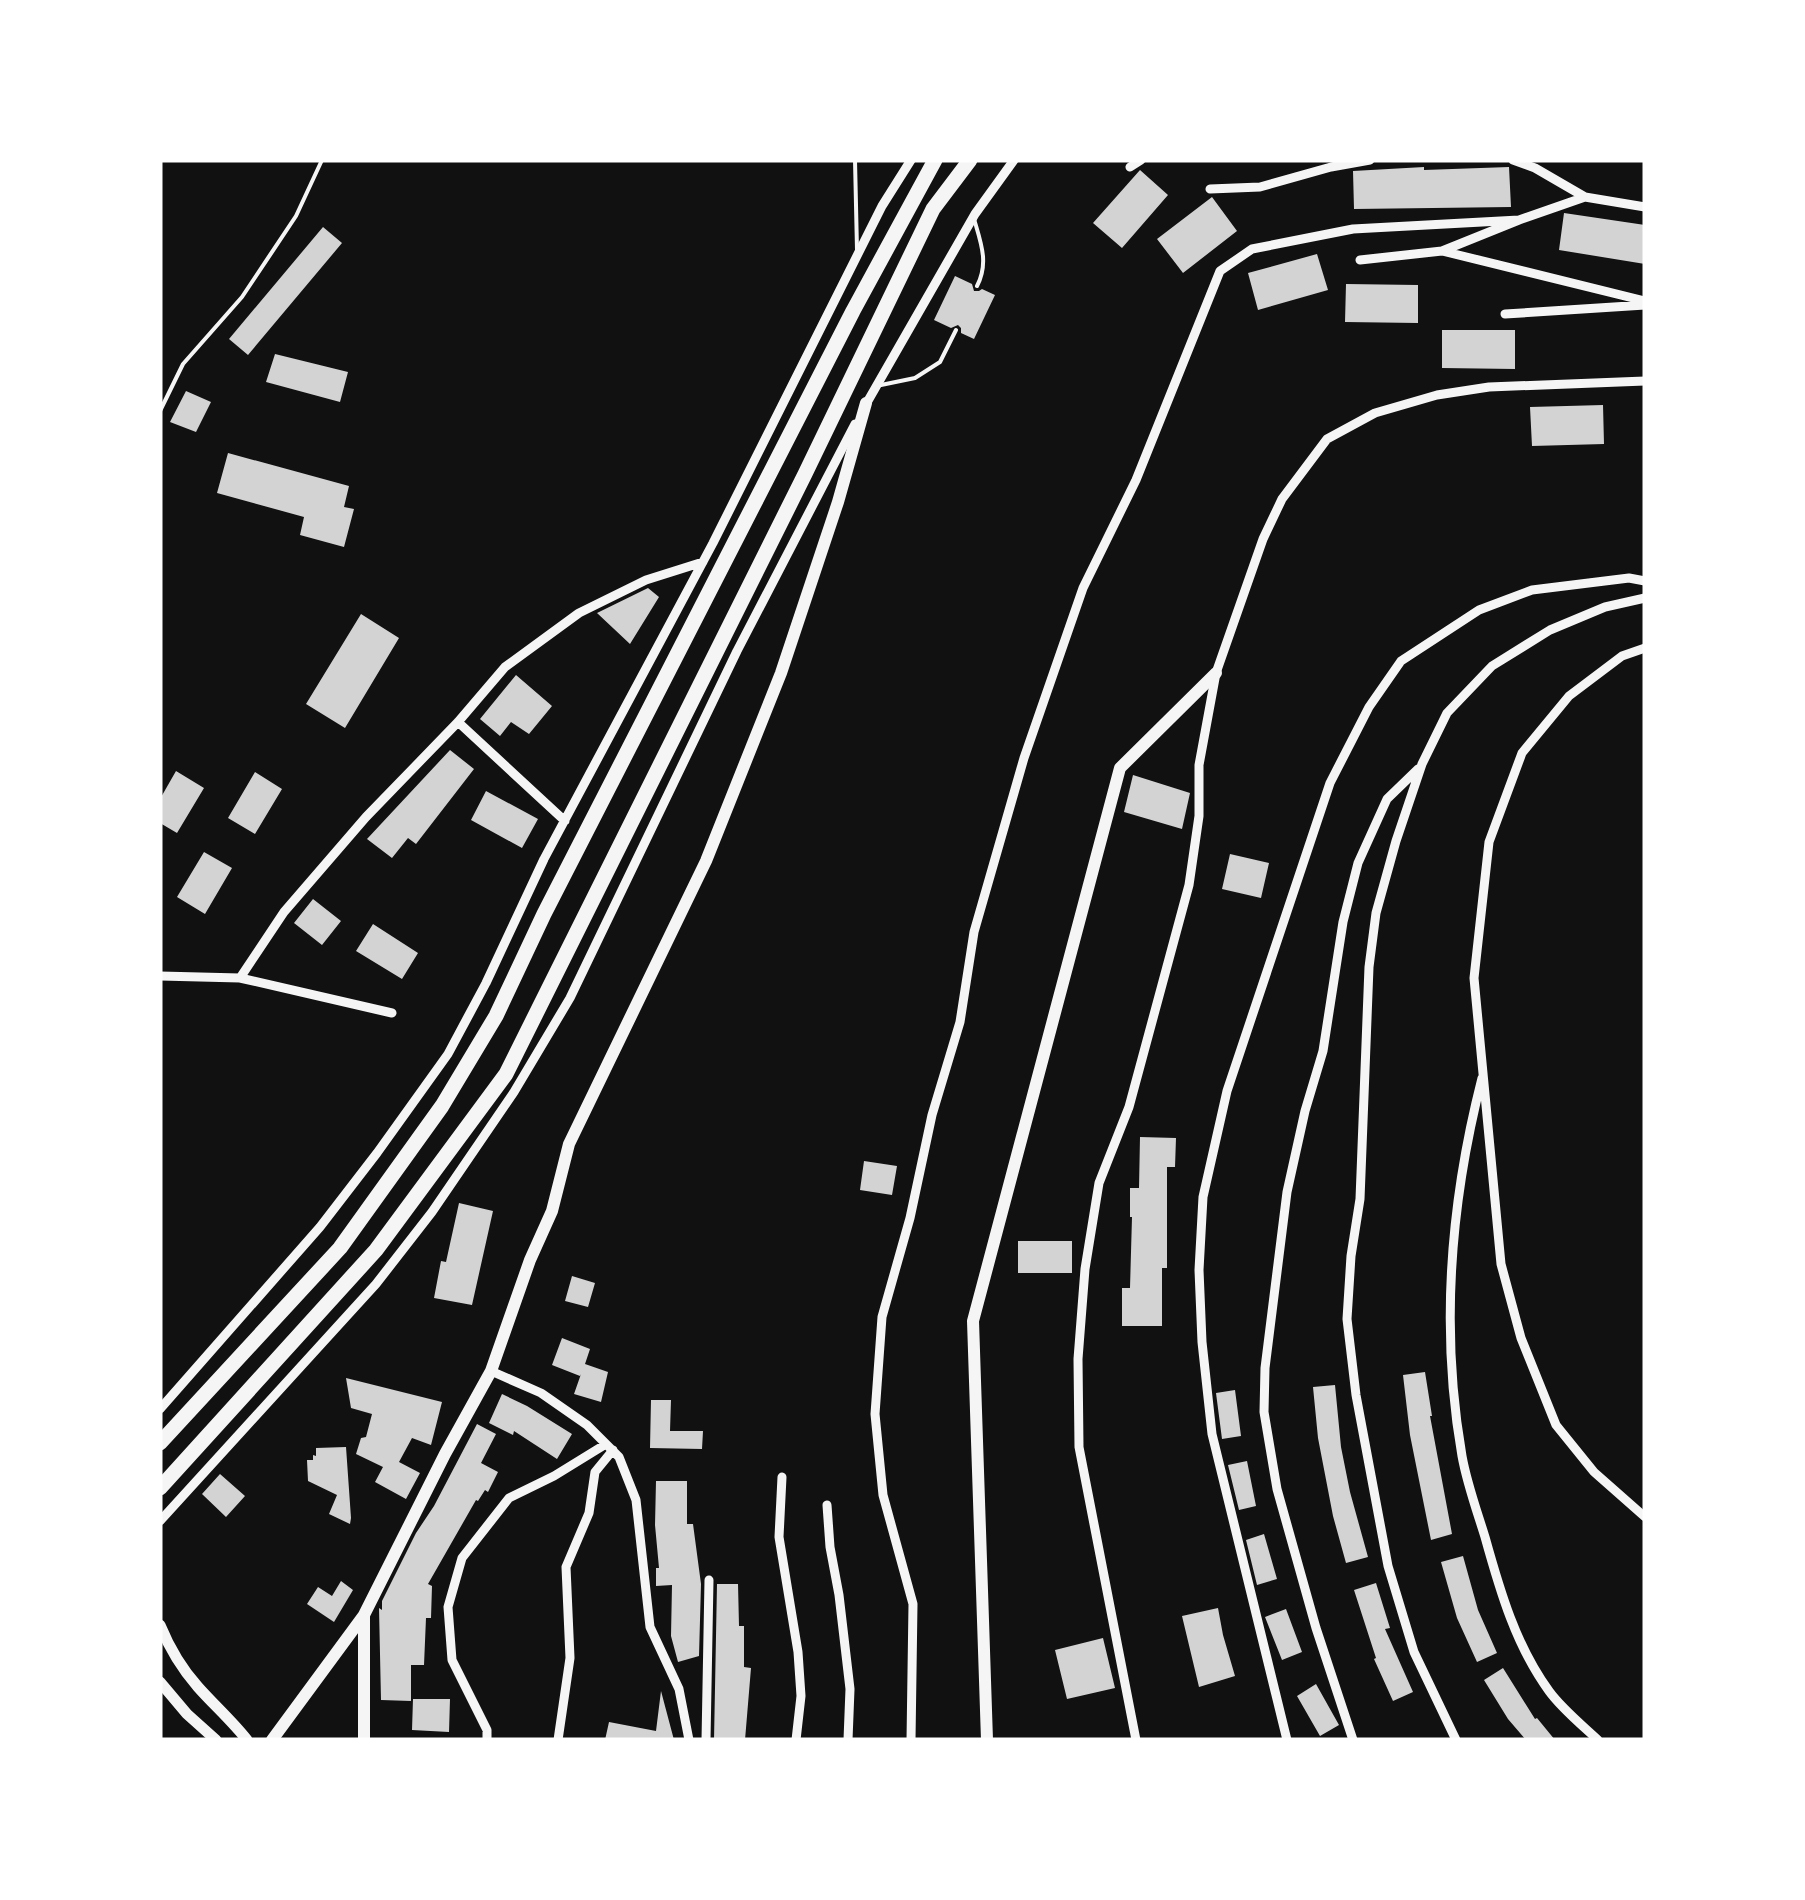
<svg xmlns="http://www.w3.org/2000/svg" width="1805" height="1900" font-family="Barlow,sans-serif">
	<rect width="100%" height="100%" fill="#111"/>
	<path fill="#d3d3d3" d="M1424,167V170L1509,167L1511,207L1354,209L1353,171Z
		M1140,170L1168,195L1122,248L1093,223Z
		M1212,197L1237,231L1183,273L1157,239Z
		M1564,213L1645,225V264L1559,250Z
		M323,227L342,243L248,355L229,339Z
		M1317,254L1328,290L1258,310L1248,273Z
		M955,276L972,284L974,291H979L982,289L995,295L974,339L961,333V328L958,325L951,328L934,320Z
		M1346,284L1418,285V323L1345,322Z
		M1442,330H1515V369L1442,368Z
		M275,354L348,372L340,402L266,382Z
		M186,391L211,402L196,432L170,422Z
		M1603,405L1604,444L1532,446L1530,407Z
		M228,453L349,486L344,507L354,509L344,547L300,535L304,517L217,493Z
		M648,588L659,597L630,644L597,613Z
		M361,614L399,638L345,728L306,704Z
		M516,675L552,706L529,734L511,722L500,736L480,719Z
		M450,750L474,769L416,844L408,838L392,858L367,839Z
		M176,771L204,788L177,833L160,823V799Z
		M255,772L282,789L255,834L228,818Z
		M1133,775L1190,793L1182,829L1124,812Z
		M486,791L538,819L522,848L471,820Z
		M204,852L232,868L205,914L177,897Z
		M1230,854L1269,863L1261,898L1222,889Z
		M313,899L341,921L322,945L294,923Z
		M373,924L418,953L402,979L356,951Z
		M1140,1137L1176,1138L1175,1167H1167V1268H1162V1326H1122V1288H1130L1132,1217H1130V1188H1139Z
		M864,1161L897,1166L892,1195L860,1190Z
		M459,1203L493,1211L472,1305L434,1298L441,1261L446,1262Z
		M1018,1241H1072V1273H1018Z
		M572,1276L595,1283L588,1307L565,1301Z
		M562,1338L590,1349L585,1364L608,1372L601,1402L574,1394L581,1374L580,1376L552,1365Z
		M1425,1372L1432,1416H1430L1452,1534L1431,1540L1410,1435L1403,1375Z
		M346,1378L442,1402L431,1445L412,1438L399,1462L420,1473L406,1499L375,1482L383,1467L356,1454L361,1438L366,1437L372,1414L351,1408Z
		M1335,1385L1341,1447L1350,1492L1368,1557L1346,1563L1333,1516L1318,1438L1313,1387Z
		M1235,1390L1241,1436L1222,1439L1216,1393Z
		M502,1394L527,1406L572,1434L557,1459L514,1431L513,1435L489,1423Z
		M651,1400H671L670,1431H703L702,1449L650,1448Z
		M477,1424L496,1434L481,1463L498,1472L488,1492L485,1490L478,1501L476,1500L428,1584L432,1586L431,1618H426L424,1665H411V1701L381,1700L379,1608L382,1610V1601L416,1533L434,1506Z
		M346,1447L351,1518L350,1524L329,1514L337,1495L308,1481L307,1460H313V1455L316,1456V1448Z
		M1247,1461L1256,1506L1239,1510L1228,1465Z
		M220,1474L245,1496L226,1517L202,1494Z
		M656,1481H687V1524H693L701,1584L699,1656L678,1662L671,1636L672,1585L656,1586V1568H659L655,1525Z
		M1264,1534L1277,1579L1257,1585L1246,1540Z
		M1463,1556L1478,1610L1497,1653L1477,1662L1457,1618L1441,1562Z
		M341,1581L353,1590L334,1622L307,1604L318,1587L332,1596Z
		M1376,1583L1390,1628L1385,1629L1413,1692L1393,1701L1374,1659L1376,1658L1354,1590Z
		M717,1584H738L739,1626H744V1667L751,1668L745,1740H714Z
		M1218,1608L1223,1635L1235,1676L1199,1687L1182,1616Z
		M1286,1609L1302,1652L1282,1660L1265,1617Z
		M1103,1638L1115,1688L1067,1699L1055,1650Z
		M1503,1668L1535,1719L1537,1718L1555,1740H1526L1508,1719L1484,1680Z
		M1316,1684L1339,1725L1320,1736L1297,1696Z
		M661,1691L674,1740H605L609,1722L656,1731Z
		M413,1699H450L449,1732L412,1730Z"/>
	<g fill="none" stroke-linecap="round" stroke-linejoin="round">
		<path stroke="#f5f5f5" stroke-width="4" d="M855,160L857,250
			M974,219C981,243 989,263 977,286
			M881,385L915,378L940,362L956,330
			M160,411L183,364L242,297L296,216L322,160"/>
		<path stroke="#f5f5f5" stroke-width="9" d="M1513,160L1535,168L1585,197L1519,220
			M1130,167L1141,160
			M1210,189L1260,187L1331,167L1370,160
			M1585,197L1645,207
			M1360,260L1442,251
			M1505,314L1645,305
			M865,406L975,214L1014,160
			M1645,648L1622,656L1569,696L1522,753L1489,842L1474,978L1501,1264L1521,1338L1556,1425L1594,1472L1645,1517
			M458,722L565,821
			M160,976L240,978L392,1013
			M240,978L284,912L366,817L458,722L505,667L579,613L646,580L703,562
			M1482,1078C1450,1203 1440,1330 1462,1456C1467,1484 1477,1511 1485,1537C1500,1591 1516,1646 1549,1691C1562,1709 1582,1725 1598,1740
			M491,1371L541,1393L587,1425L619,1457L636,1500L650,1627L679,1689L689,1740
			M160,1409L320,1227L377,1153L448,1054L486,983L544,859L713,543L882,206L911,160
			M782,1477L779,1537L798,1652L801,1696L796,1740
			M827,1505L830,1547L839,1595L850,1689L848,1740
			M160,1521L376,1284L432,1212L514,1092L570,998L737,651L855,424
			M487,1740V1730L452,1660L448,1607L462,1558L509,1498L554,1476L606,1444
			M558,1740L570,1658L566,1567L589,1513L595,1472L613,1450
			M706,1740L709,1580
			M911,1740L913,1604L883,1495L875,1414L882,1317L910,1218L932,1115L960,1022L974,932L1024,758L1083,588L1136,480L1220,271L1252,249L1353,229L1519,220L1442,251L1645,301
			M1136,1740L1079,1447L1078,1359L1085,1269L1099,1183L1129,1107L1189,885L1199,816V765L1216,673L1263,539L1282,499L1327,439L1375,413L1437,395L1489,387L1645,381
			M1287,1740L1212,1434L1202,1342L1199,1270L1203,1197L1227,1091L1330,783L1369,707L1401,661L1479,610L1532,590L1629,578L1645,581
			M1353,1740L1316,1628L1277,1489L1264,1412L1265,1368L1287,1192L1305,1111L1323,1051L1343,922L1358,863L1387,799L1418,769
			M1456,1740L1414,1652L1388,1566L1356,1395L1347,1319L1351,1256L1360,1199L1369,967L1376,913L1396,841L1422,764L1447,713L1492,666L1550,630L1605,607L1645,598"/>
		<path stroke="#f5f5f5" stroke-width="11" d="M160,1625C169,1647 182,1669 198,1687C214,1705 232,1721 247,1740
			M160,1682L187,1714L216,1740"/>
		<path stroke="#f5f5f5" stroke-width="12" d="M272,1740L364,1615L445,1454L491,1371L530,1260L552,1211L569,1144L706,861L781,673L838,502L866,403
			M364,1740V1615
			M987,1740L973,1321L1120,768L1216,673"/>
		<path stroke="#f5f5f5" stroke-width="15" d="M160,1443L340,1248L442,1106L496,1016L544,914L853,311L935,160
			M160,1488L376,1250L506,1074L805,474L933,209L970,160"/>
	</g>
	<rect width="1805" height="1900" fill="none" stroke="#ffffff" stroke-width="325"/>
</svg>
